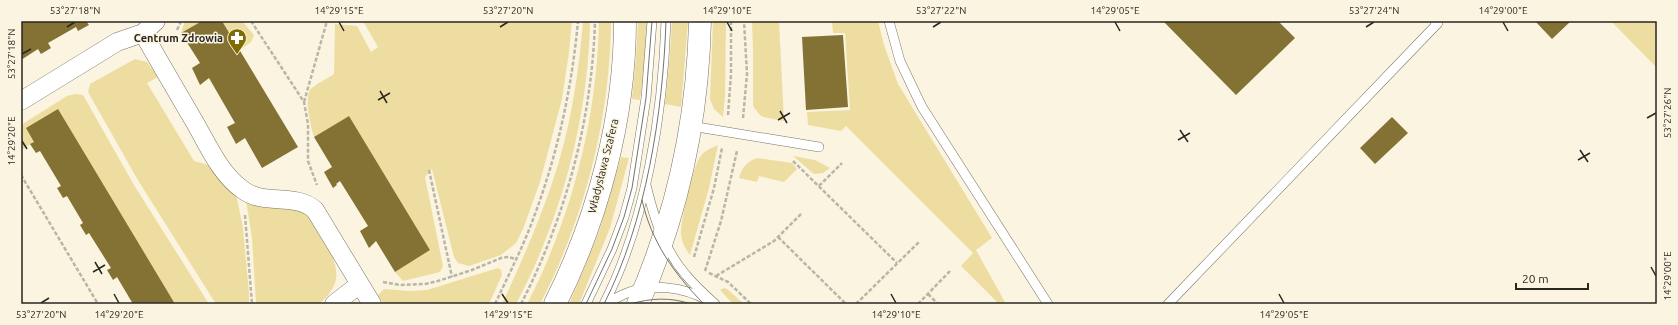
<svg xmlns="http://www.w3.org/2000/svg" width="1678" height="325" font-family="Ubuntu,sans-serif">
	<rect width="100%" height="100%" fill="#faf4e1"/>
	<path fill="#eedda1" d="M185,21H202L181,33Z
		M222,21H242L254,35L251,42L240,50Z
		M363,21H572L569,52L562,99L540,182L523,229L516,243L501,255L469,266L458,263L454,257L432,169L425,177L443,266L440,272L403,281L395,272L430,250L349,116L314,137C311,127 304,99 310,90C315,84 327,79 334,74L335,24L357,26L371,52L378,47Z
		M583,21H590C588,119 562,217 516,304H502C523,259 543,213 558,165C572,118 579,70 583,21Z
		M599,21H611C610,119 585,217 540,304H527C572,217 597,119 599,21Z
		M638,21H647L645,59L640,100L632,99L636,58Z
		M672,21H688L681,107L665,104L670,54Z
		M713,21H726L725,96L723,117L714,109L710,99Z
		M752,21H779L784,121L763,117L759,114L753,106V49Z
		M832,21H878L884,45L898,84L992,238L976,250L1006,304H999L961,266L973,253L846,126L841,131L808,125L807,112L850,110L845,33H833Z
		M1611,21H1657V68Z
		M135,59L147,62L158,77L147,83L194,161L212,166L236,194L243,228L249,293V304H216L139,182L88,92L90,84Z
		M75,94L83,95L134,185L209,304H175L34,142L21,150V125L67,96Z
		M718,145L709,188L690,255C685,249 682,242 681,235C680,223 693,167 700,157C704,151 711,148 718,145Z
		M793,156L815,160L830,168L823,173L814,174Z
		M621,157L629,158L610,228L579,304H569L599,232Z
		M757,158L792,163L797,169L784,182L759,176L757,182L739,178C742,168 746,162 757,158Z
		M246,200L283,206L310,213C316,224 322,235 328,246C339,271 342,284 319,304H256L252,238Z
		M498,268L501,270L502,275L489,304H383L378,295L384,289L409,291L427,290Z
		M724,288L727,289L744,304H733L720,290Z"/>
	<path fill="#837234" d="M21,21H86L89,25L78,31L76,27L48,43L51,48L41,54L38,49L21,60Z
		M202,21H222L298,147L262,168L245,138L236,144L235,142L227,127L235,123L209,78L200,85L192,68L200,63L181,33Z
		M1163,21H1278L1295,38L1236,95Z
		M1535,21H1571L1552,39Z
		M843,35L848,107L806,110L802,37Z
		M58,109L175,304H133L117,277L113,280L107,270L111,268L89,233L86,235L80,225L83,223L67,196L63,198L57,188L61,186L40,151L36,153L30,144L34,142L26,128Z
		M349,116L430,250L395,272L376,241L369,248L360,231L368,226L340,181L336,184L337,185L333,188L324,172L332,167L314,137Z
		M1392,117L1408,133L1375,164L1360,148Z"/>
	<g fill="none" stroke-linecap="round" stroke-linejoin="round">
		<defs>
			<path id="service" d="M889,21L900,61L922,107L1048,304
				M691,126L819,147
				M646,185C654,218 664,250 686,275C695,286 705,295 715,304
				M586,304L612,249L624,217L632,188L646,98L652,21
				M604,304C646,222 663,113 666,21
				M604,304C612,301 619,296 627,293C653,283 683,287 707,300
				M1168,304L1438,23L1435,21"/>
			<path id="minor" d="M156,21L143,33C160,63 177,92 194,121C208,145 220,174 243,190C264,206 295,192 315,210L372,304
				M21,101L117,42L143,33
				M334,304L360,284"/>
			<path id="secondary" d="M555,304C598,218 625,118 625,21
				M638,304C677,215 698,118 700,21"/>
		</defs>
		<use href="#service" stroke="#787463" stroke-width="10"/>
		<use href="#minor" stroke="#787463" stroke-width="19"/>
		<use href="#secondary" stroke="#787463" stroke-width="23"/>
		<path stroke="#bab5a6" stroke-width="2.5" stroke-dasharray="4 2" stroke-linecap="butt" d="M251,21L304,102L308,124V161L317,185
			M177,30L181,21
			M304,102L327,21
			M728,115L731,74V21
			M743,118L747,74L744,21
			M793,161L897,263
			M429,170L452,277
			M21,175L98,304
			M819,186L842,163
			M245,215L252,304
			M778,237L846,304
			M694,257L714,188L722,148
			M705,271L721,221L737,151
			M709,273L728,282L751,304
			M716,276L774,241L801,214
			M383,282L400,285L425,284L438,281L472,270L501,258L508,257L516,259
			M928,294L938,304
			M495,304C509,274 524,245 535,214C558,152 572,87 578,21
			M521,304C566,216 592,120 595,21
			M856,304L920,241
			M918,304L950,271"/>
		<use href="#service" stroke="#fff" stroke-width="9"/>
		<use href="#minor" stroke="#fff" stroke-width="18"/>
		<use href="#secondary" stroke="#fff" stroke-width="22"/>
		<path stroke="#767367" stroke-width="1" d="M642,200C651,241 674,274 704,304
			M586,304L612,249L624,217L632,188L646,98L652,21
			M604,304C646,222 663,113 666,21
			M630,304C651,298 671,297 691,304"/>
	</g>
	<path fill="none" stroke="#292720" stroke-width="1.5" d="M339,22L344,31M727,22L732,31M1115,22L1120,31M1503,22L1508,31M67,27L75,22M500,27L508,22M933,27L941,22M1366,27L1374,22M22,54L31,49M380,91L387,103M378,100L390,93M780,111L787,123M1647,118L1656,113M778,120L790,113M1180,130L1188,142M1178,140L1190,133M22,141L27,149M1580,150L1588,162M1578,160L1590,153M95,262L102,274M1651,267L1656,276M93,272L105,265M114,294L119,303M502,294L508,303M891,294L896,303M1279,294L1284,303M41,303L49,298"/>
	<defs>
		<symbol id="pharmacy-pin" viewBox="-11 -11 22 30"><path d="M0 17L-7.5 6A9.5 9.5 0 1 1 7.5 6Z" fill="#816b04" stroke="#faf4e1"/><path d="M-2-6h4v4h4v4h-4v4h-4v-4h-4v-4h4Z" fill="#fff"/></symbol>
	</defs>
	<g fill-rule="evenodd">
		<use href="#pharmacy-pin" x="226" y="27" width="22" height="30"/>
	</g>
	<g text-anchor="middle" stroke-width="3" stroke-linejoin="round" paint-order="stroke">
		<g font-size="11" font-weight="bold" fill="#292720" stroke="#faf4e1" text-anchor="end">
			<text x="223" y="42">Centrum Zdrowia</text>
		</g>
		<g font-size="11" fill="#292720" stroke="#faf4e1">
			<text transform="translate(603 166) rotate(-76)" y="4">Władysława Szafera</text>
		</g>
	</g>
	<rect width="1678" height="325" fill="none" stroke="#faf4e1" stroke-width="44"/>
	<path d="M1516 283v6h72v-6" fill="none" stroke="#292720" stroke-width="2"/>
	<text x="1522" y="283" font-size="12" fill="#292720" stroke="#faf4e1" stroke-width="3" paint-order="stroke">20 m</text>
	<rect x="22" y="22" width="1634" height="281" fill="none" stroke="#292720" stroke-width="1.5"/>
	<g font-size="10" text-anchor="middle" fill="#292720">
		<text x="75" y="14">53°27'18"N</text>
		<text x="339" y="14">14°29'15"E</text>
		<text x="508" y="14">53°27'20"N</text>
		<text x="727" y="14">14°29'10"E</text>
		<text x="941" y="14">53°27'22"N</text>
		<text x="1115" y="14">14°29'05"E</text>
		<text x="1374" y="14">53°27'24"N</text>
		<text x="1503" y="14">14°29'00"E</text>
		<text transform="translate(11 54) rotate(-90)" y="4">53°27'18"N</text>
		<text transform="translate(1667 113) rotate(-90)" y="4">53°27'26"N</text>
		<text transform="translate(11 141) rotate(-90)" y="4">14°29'20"E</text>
		<text transform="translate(1667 276) rotate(-90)" y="4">14°29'00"E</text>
		<text x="41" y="318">53°27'20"N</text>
		<text x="119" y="318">14°29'20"E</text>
		<text x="508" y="318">14°29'15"E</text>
		<text x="896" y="318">14°29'10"E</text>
		<text x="1284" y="318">14°29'05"E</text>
	</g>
</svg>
